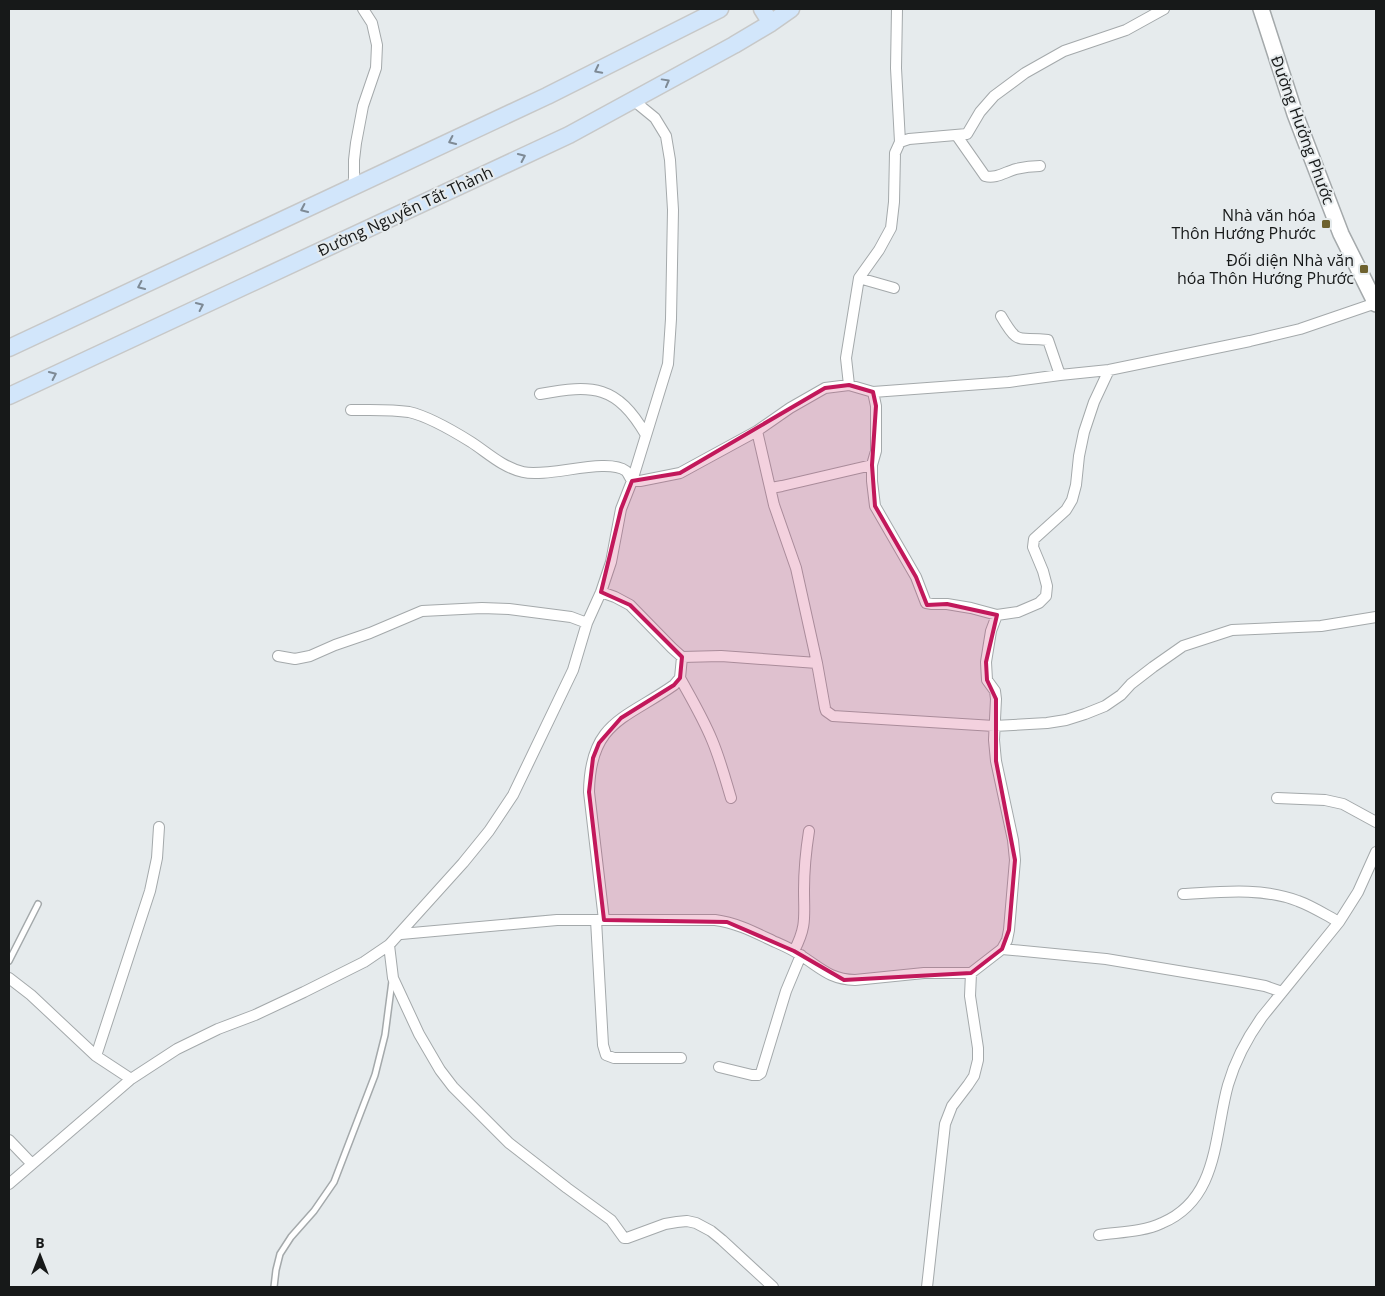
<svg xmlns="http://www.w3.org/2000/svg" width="1385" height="1296" font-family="'Open Sans',sans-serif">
	<rect width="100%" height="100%" fill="#e6ebed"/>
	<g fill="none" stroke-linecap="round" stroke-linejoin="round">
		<defs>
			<path id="lane" d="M9,961L38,904
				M274,1287L276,1270L280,1254L291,1237L314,1211L334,1182L375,1075L385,1035L392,981"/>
			<path id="street" d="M957,136L985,176C996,179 1005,172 1016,169C1024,167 1032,166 1040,166
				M900,142L909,139L967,134L980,112L994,96L1025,73L1064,51L1126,30L1164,9
				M354,186V160L356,143L363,106L376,68L377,45L372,23L363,9
				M859,278L894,288
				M1001,316C1019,347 1017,336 1048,340L1060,375
				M849,385L846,358L859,278L879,250L891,228L894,202L895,153L900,142L896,68L897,9
				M873,392L876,406V451L872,465V481L875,506L916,577L926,603L932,604H947L971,608L997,615L1018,612L1039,603L1046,596L1047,586L1043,571L1033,547L1034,539L1066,510L1072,500L1076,485L1079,456L1084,432L1094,402L1109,370
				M540,394C593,384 617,385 646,435
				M351,410C370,410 390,409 409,412C427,416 455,432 471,442C488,453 502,467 523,472C548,478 607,457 626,471C628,473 630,478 632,481H640L680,473L757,431L790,408L825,388L849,385L873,392L1009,382L1060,375L1109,370L1250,341L1300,329L1376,303
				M757,431L774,505L796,568L817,663L825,708L826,711L833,716L994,726L1047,723L1066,720L1085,714L1105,706L1121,695L1131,684L1153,667L1183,646L1232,630L1321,626L1376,617
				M771,488L782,486L872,465
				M601,592L615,597L630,605L672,648L682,657L721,656L817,663
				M278,656L295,659L310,656L335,645L370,633L422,611L482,608L509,609L571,617L587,623
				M680,678C691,698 703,718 712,740C720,759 725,778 731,798
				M1277,798L1325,800L1343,804L1376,822
				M1183,894C1220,892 1262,887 1298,901C1312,906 1326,915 1339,922
				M596,920L603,1045L606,1055L614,1058H681
				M604,920L589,792C590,721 626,719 674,685L680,678L682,657
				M401,934L557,920H715C737,923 754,932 773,941C782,945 792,949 800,955C821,968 829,979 855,980L924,973H971L1002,949L1007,940L1009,930L1015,860L1013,840L996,761L994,740L996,699L995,691L987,680L986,662L991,631L997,615
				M389,945L393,978L419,1034L440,1070L453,1087L509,1143L567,1188L611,1220L624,1238H627L665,1224L677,1222L687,1221L696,1223L711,1231L722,1240L773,1287
				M1002,949L1106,959L1238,981L1265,986L1282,992
				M794,951C807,926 804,917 804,890C804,870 806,850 809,831
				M9,978L31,995L96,1056L131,1079
				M96,1056L150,891L157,858L159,827
				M719,1067L752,1075H758L761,1073L786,991L801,955
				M9,1140L32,1164
				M9,1184L131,1079L177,1049L218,1029L255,1015L304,992L364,962L389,945L463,863L489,831L513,795L573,670L587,623L601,592L611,562L621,509L632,481L668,364L671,319L673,210L670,160L666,136L655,118L633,100
				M1099,1235C1119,1232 1143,1232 1162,1223C1219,1199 1214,1135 1228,1085C1235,1061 1247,1038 1262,1017L1339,922L1358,892L1376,852
				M927,1287L945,1124L952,1106L968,1085L974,1076L978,1060V1048L970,996L971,973"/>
			<path id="secondary" d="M1261,9L1295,114L1341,234L1376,304"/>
			<path id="primary" d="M762,9L771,23
				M9,348L547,96L720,9
				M9,396L569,135L734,45L771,23L791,9"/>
		</defs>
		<use href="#lane" stroke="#a4a9ab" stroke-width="8"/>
		<use href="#street" stroke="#a4a9ab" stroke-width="12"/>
		<use href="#secondary" stroke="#a4a9ab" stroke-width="18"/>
		<use href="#primary" stroke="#c7c8c8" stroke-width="19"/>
		<use href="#lane" stroke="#fff" stroke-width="5"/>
		<use href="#street" stroke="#fff" stroke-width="10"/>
		<use href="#secondary" stroke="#fff" stroke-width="15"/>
		<use href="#primary" stroke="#d2e6fb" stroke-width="16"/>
	</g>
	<defs><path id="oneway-chevron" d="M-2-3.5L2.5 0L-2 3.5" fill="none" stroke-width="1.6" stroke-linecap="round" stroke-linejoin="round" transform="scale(1.25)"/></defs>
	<g stroke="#7e8a95">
		<use href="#oneway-chevron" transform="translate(598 70) rotate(153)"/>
		<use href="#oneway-chevron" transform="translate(666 82) rotate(-29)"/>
		<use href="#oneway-chevron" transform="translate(452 141) rotate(155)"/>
		<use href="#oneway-chevron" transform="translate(522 157) rotate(-25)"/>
		<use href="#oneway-chevron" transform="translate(304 209) rotate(155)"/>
		<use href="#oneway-chevron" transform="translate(141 286) rotate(155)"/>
		<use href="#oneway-chevron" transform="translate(200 306) rotate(-25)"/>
		<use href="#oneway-chevron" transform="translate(53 375) rotate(-25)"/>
	</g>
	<path fill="#c2185b" fill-opacity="0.2" stroke="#c2185b" stroke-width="4" stroke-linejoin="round" d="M849,385L873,392L876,406L872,465L875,506L916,577L927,605L947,604L997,615L986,662L987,680L996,699V761L1015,860L1009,930L1002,949L971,973L844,980L794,951L727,922L604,920L589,792L593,758L599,743L621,718L674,685L680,678L682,657L630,605L601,592L621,509L632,481L680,473L825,388Z"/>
	<g fill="#6e622f" stroke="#e6ebed" stroke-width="2">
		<rect x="1321" y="219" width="10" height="10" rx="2.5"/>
		<rect x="1359" y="264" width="10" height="10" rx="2.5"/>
	</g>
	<g text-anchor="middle" stroke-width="4" stroke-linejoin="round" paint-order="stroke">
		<g font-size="16" fill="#171919" stroke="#e6ebed">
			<text transform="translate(1303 130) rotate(70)" y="6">Đường Hưởng Phước</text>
			<text transform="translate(405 211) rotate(-25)" y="6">Đường Nguyễn Tất Thành</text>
		</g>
		<g font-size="16" fill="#171919" stroke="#e6ebed" text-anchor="end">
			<text x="1316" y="221">Nhà văn hóa<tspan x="1316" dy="18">Thôn Hướng Phước</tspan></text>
			<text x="1354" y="266">Đối diện Nhà văn<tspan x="1354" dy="18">hóa Thôn Hướng Phước</tspan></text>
		</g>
	</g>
	<rect width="1385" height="1296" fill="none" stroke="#171919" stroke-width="20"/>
	<g transform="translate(40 1256)" stroke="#e6ebed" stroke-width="4" paint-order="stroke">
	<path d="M0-4L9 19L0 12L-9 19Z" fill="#171919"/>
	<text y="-8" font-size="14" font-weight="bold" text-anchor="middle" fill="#171919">B</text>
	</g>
</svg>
